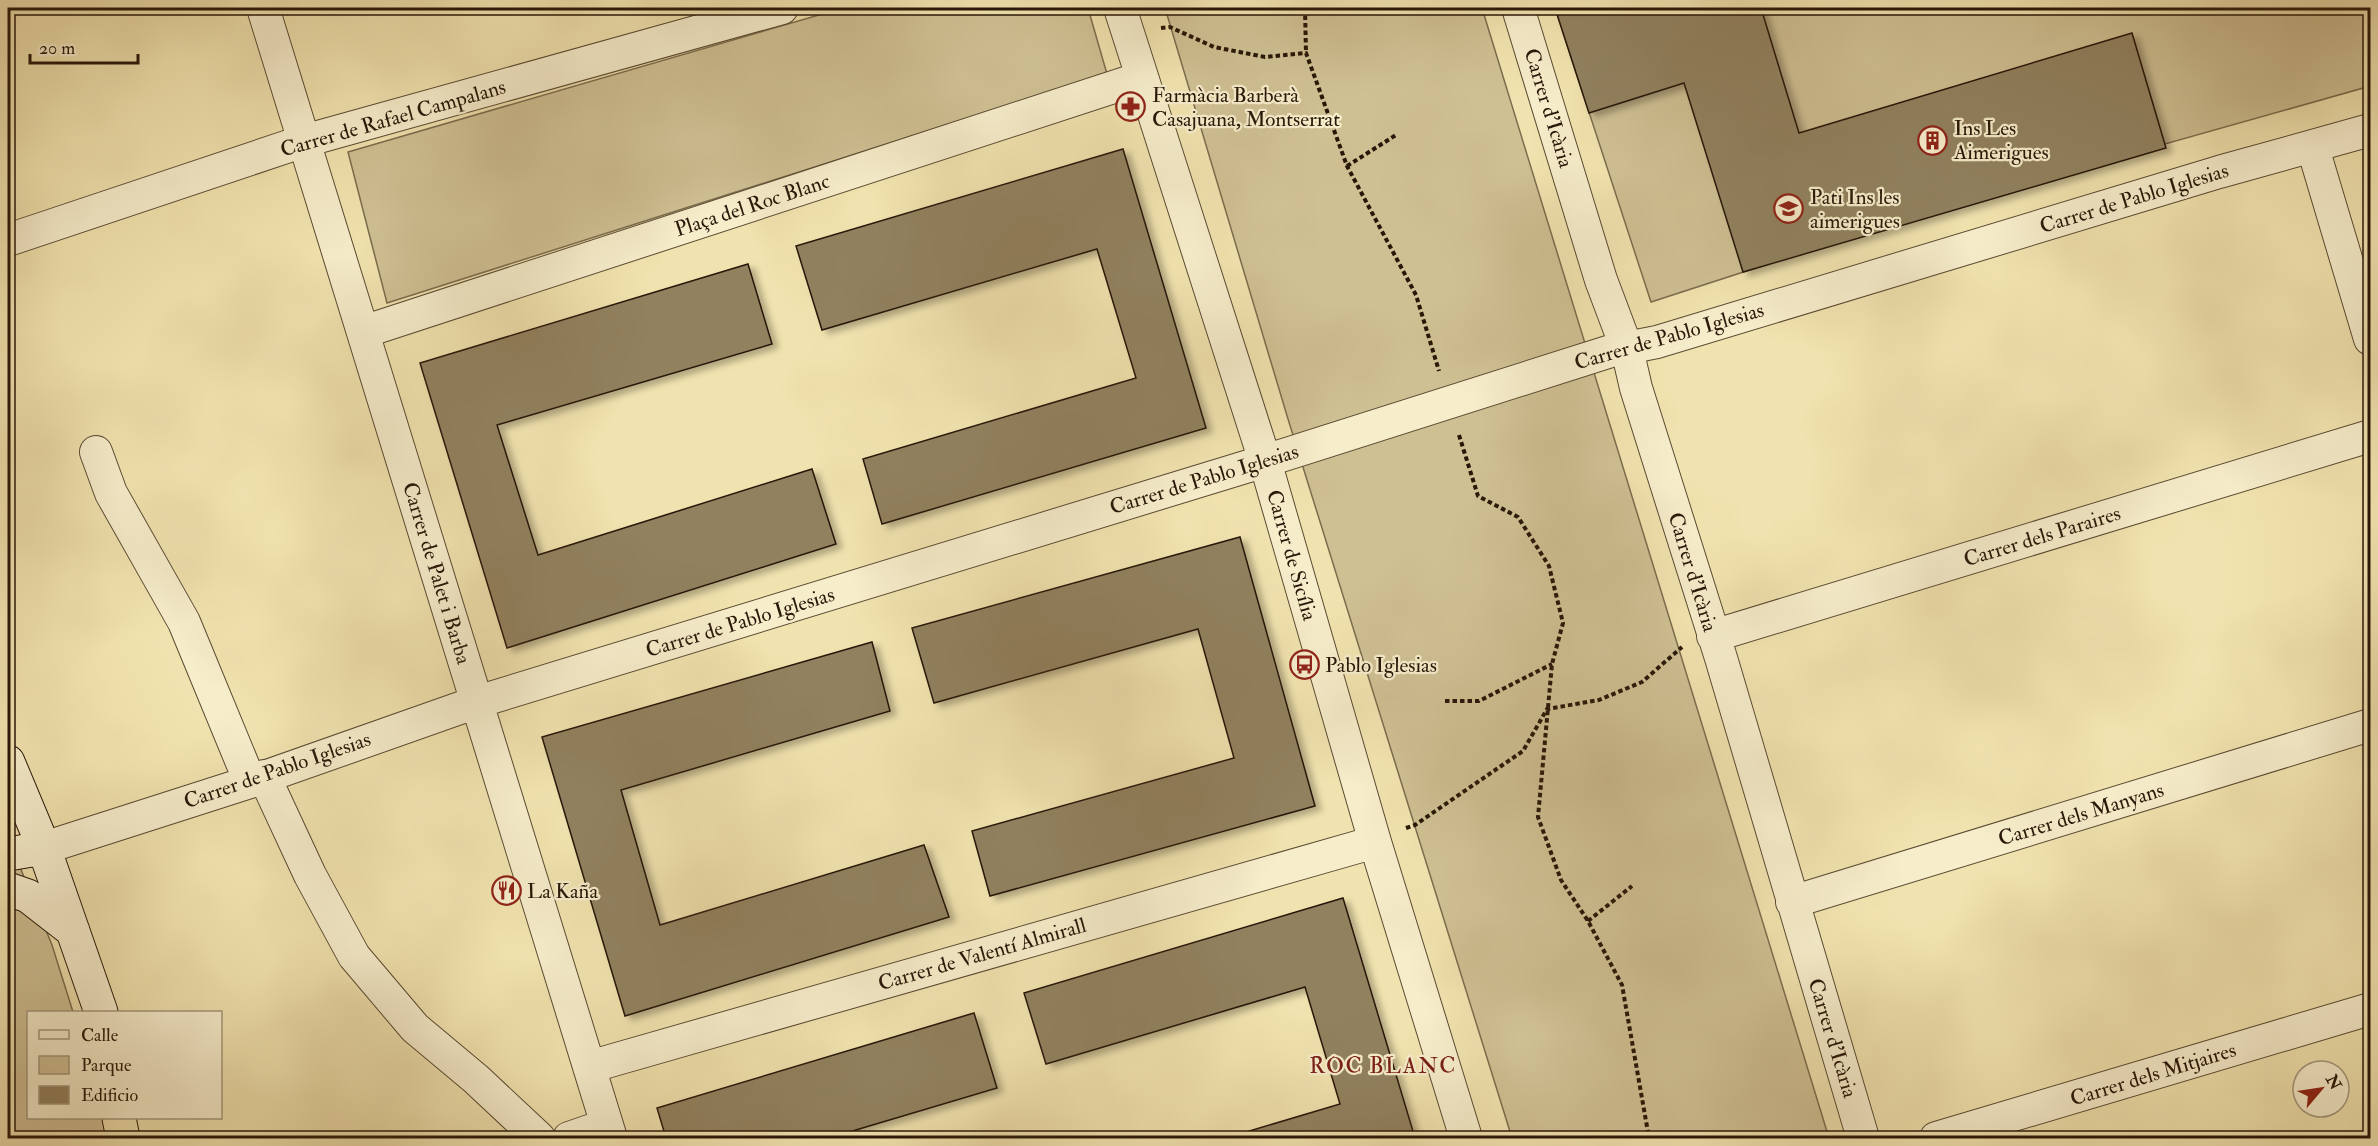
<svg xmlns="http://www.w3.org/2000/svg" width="2378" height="1146" font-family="'IM FELL Double Pica',serif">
	<defs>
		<filter id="shadow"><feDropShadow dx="6" dy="4" stdDeviation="3" flood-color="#0004"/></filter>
	</defs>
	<rect width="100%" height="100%" fill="#f1e3af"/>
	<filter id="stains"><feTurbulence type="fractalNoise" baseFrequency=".00333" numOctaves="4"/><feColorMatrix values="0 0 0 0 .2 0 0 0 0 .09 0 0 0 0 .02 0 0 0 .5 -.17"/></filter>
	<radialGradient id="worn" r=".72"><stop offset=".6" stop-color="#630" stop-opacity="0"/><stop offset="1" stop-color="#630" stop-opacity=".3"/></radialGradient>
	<path fill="#cfc093" stroke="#7c6c4e" stroke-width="1.5" d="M843,8H1088L1107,74L387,303L348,152Z
		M1165,8H1482L1829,1138H1512L1288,419Z
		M1555,8H2370V92L2367,87L1956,203L1651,302Z
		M8,838L52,945L73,1012H28V1118H107L114,1138H8Z"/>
	<path fill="#91815f" stroke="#281708" stroke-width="1.5" filter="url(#shadow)" d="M1555,8H1761L1799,133L2132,33L2166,148L1743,272L1684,83L1589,113Z
		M1123,149L1206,428L882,524L863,459L1136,378L1097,249L822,330L796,246Z
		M748,264L772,344L497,425L538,555L812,469L836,544L507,648L420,363Z
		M1240,537L1315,806L990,896L972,831L1234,758L1198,629L934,703L912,628Z
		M872,642L890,711L621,790L660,925L924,845L949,917L625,1016L542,737Z
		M1343,898L1415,1138H1226L1340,1104L1305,987L1046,1064L1024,993Z
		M974,1013L997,1088L829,1138H666L657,1108Z"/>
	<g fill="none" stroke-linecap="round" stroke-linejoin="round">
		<defs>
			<path id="street" d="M263,8L611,1138
				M1120,8L1265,461L1375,842L1466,1138
				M1518,8L1601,280L1627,349L1636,388L1721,658L1863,1138
				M2313,148L2370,339
				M8,240L304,141L782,8
				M363,332L1141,78
				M96,452L111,493L184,622L250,782
				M1713,636L2370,436
				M264,776L310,875L354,956L415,1028L476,1079L539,1138
				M44,848L250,782L477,702L1265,461L1611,351L1657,342L2219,172L2370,130
				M1792,902L2370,725
				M589,1067L1375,842
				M569,1138L607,1125
				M1936,1138L2370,1009"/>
			<path id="secondary" d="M8,762L44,848L101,1012
				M8,854L44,848
				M8,889L28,896L73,931"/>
			<path id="highway" d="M119,1118L123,1138"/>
		</defs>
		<use href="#street" stroke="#5a4a32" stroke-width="34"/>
		<use href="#secondary" stroke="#281708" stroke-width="35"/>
		<use href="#highway" stroke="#281708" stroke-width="35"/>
		<path stroke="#281708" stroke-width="4" stroke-dasharray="4.5 3" stroke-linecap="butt" d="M1305,8L1306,53
			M1161,28L1170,27L1214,47L1265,57L1306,53L1347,166L1416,295L1439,371
			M1347,166L1396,135
			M1459,435L1478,496L1518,517L1549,566L1563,623L1552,664L1538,817L1561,880L1588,921L1622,985L1649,1138
			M1445,701H1479L1552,664
			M1406,828L1415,825L1523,751L1547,709L1599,700L1642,682L1682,647
			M1588,921L1632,886"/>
		<use href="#street" stroke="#f6edcb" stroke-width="32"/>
		<use href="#secondary" stroke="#f6edcb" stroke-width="33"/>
		<use href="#highway" stroke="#f1e3af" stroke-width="33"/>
	</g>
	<defs>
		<symbol id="pharmacy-ring" viewBox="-11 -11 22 22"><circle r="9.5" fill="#f6edcb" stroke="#8f2418" stroke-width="1.5"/><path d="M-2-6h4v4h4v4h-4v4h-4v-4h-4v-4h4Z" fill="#8f2418"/></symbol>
		<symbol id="building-ring" viewBox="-11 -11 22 22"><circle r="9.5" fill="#f6edcb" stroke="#8f2418" stroke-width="1.5"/><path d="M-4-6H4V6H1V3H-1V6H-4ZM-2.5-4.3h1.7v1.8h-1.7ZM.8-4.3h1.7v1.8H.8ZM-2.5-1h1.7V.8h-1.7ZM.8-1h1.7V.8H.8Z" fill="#8f2418"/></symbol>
		<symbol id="school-ring" viewBox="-11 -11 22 22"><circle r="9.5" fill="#f6edcb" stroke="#8f2418" stroke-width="1.5"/><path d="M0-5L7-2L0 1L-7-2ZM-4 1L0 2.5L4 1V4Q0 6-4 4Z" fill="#8f2418"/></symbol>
		<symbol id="bus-ring" viewBox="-11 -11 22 22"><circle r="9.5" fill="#f6edcb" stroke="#8f2418" stroke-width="1.5"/><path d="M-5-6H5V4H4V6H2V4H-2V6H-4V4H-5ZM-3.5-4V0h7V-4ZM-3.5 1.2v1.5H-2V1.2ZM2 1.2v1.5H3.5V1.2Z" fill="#8f2418"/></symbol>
		<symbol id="restaurant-ring" viewBox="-11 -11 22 22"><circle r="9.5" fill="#f6edcb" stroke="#8f2418" stroke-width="1.5"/><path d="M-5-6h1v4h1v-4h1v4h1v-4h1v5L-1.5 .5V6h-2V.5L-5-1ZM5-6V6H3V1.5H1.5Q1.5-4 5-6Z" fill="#8f2418"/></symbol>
	</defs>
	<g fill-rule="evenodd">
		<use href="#pharmacy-ring" x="1114" y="90" width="33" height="33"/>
		<use href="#building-ring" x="1916" y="124" width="33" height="33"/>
		<use href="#school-ring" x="1772" y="192" width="33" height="33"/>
		<use href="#bus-ring" x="1288" y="648" width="33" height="33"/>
		<use href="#restaurant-ring" x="490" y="874" width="33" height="33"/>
	</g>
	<g text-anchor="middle" stroke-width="4.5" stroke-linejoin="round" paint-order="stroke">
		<g font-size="21" fill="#281708" stroke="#f6edcb" text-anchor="start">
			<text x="1152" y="102">Farmàcia Barberà<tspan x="1152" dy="24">Casajuana, Montserrat</tspan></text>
			<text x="1954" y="135">Ins Les<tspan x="1954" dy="24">Aimerigues</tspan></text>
			<text x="1810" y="204">Pati Ins les<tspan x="1810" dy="24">aimerigues</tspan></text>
			<text x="1325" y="672">Pablo Iglesias</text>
			<text x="527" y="898">La Kaña</text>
		</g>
		<g font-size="21" fill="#281708" stroke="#f6edcb">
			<text transform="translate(1549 108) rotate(73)" y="7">Carrer d'Icària</text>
			<text transform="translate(393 118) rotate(-16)" y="7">Carrer de Rafael Campalans</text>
			<text transform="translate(2134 198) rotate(-17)" y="7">Carrer de Pablo Iglesias</text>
			<text transform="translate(752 205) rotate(-18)" y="7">Plaça del Roc Blanc</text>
			<text transform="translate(1669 336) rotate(-16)" y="7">Carrer de Pablo Iglesias</text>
			<text transform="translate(1204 479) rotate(-17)" y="7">Carrer de Pablo Iglesias</text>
			<text transform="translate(2042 536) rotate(-17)" y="7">Carrer dels Paraires</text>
			<text transform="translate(1292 555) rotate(74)" y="7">Carrer de Sicília</text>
			<text transform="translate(1693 572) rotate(73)" y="7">Carrer d'Icària</text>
			<text transform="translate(437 573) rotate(73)" y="7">Carrer de Palet i Barba</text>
			<text transform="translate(740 622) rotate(-17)" y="7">Carrer de Pablo Iglesias</text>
			<text transform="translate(277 770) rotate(-19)" y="7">Carrer de Pablo Iglesias</text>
			<text transform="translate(2081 814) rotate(-17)" y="7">Carrer dels Manyans</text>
			<text transform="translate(982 954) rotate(-16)" y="7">Carrer de Valentí Almirall</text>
			<text transform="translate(1833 1038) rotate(73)" y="7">Carrer d'Icària</text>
			<text transform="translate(2153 1074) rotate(-17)" y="7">Carrer dels Mitjaires</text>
		</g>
		<g font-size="22" letter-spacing="1.5" fill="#7a1f14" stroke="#f6edcb">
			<text x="1383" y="1073">ROC BLANC</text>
		</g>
	</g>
	<rect width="2378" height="1146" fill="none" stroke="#f1e3af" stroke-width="30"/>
	<rect x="9" y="9" width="2360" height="1128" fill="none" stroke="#281708" stroke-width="3"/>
	<rect x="15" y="15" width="2348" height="1116" fill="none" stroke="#281708" stroke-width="1.5"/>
	<rect x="27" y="1011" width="195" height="108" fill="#f6edcb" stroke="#a4977d" stroke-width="1.5"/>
	<rect x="39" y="1030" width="30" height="9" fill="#f6edcb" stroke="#a4977d" stroke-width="1.5"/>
	<text x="81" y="1041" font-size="18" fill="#281708">Calle</text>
	<rect x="39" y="1056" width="30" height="18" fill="#cfc093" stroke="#a4977d" stroke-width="1.5"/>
	<text x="81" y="1071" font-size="18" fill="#281708">Parque</text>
	<rect x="39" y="1086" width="30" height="18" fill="#91815f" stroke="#a4977d" stroke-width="1.5"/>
	<text x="81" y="1101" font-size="18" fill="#281708">Edificio</text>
	<g transform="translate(2321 1089) rotate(61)"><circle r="28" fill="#f6edcb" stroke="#a4977d" stroke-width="1.5"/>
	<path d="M0-4.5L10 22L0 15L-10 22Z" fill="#8f2418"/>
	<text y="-9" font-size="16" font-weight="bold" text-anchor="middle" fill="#281708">N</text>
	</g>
	<path d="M30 54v9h108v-9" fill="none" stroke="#281708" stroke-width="3"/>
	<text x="39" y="54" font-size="18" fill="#281708" stroke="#f6edcb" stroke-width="4.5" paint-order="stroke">20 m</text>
	<rect width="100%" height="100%" filter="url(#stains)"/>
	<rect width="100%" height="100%" fill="url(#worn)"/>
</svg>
